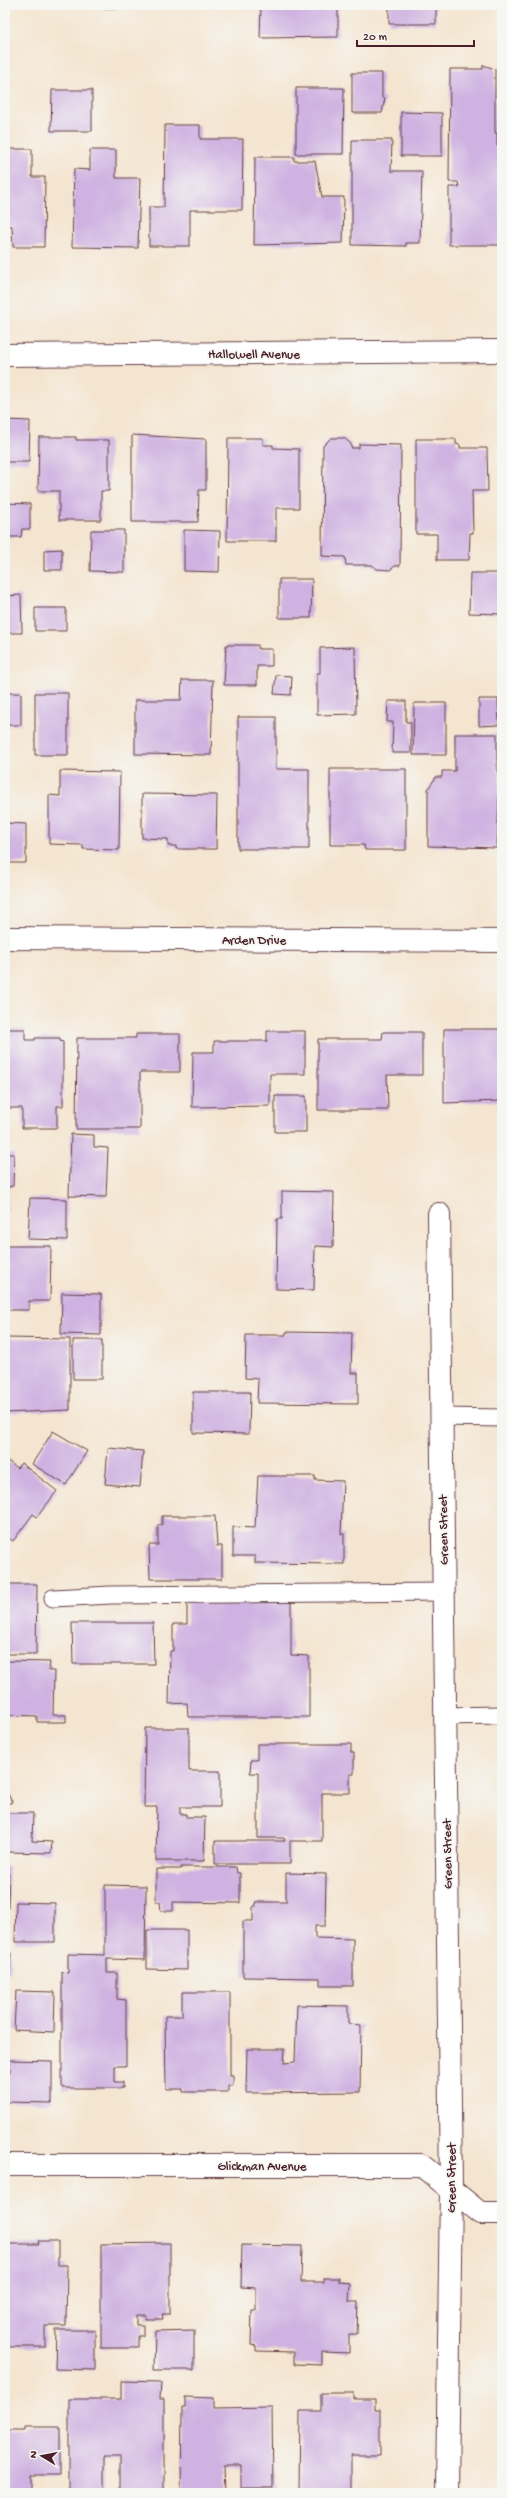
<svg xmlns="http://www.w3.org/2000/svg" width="507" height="2498" font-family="'Gochi Hand',sans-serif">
	<rect width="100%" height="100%" fill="#f6f6f2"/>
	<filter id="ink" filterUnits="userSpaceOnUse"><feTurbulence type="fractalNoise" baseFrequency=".025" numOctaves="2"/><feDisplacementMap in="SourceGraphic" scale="8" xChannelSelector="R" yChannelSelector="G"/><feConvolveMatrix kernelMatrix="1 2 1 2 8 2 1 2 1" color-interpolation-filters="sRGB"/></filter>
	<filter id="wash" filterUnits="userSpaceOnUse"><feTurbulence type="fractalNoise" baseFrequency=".012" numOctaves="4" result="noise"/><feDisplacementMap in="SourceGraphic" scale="16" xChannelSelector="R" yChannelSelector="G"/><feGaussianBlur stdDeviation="0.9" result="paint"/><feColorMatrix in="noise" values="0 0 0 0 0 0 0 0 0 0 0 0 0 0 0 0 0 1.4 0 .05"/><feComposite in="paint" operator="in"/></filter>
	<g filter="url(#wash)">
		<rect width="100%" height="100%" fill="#f4e5d0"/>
		<g id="blocks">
			<path fill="#cfb2e1" d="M104,5H147V8H104Z
				M261,5H338V37L260,38Z
				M389,5H436V24H389Z
				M483,65L495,69V133H497V146H502V245H449V187H459L458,182H449L450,69H483Z
				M352,73H382V98H385L382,113H352Z
				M296,88H344L343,154H296Z
				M52,90H92V131H51Z
				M401,112L442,113V156H401Z
				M165,125H200V139H243L242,210H190V246H149V207H164Z
				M352,140H392L391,171H422L420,243H406V246L352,245Z
				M5,149H32V177H45L44,247H13L12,226H5Z
				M90,150H116V178H140L138,248L72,247L74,169L90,170Z
				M255,157H294V161H315L322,197H344L343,243L254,245Z
				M5,420L30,421L29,462H5Z
				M132,435L206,439V490H199L198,522H132Z
				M39,437H76V440H109V491H101V520H59V491H38Z
				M228,438H263V445H273V448L299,449V508H276V541H227Z
				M331,438H344L351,444V448H359V444L401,445L400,566H395L390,570L377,569L372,565H346L345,557L322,556L323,446Z
				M416,439H456V444L460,445V448H487L488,491H472L473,533H470L469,560H437V534H416Z
				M5,503L30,504V529H22L21,537H5Z
				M91,530H124V572L90,571Z
				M184,530L220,531L219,572L184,571Z
				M62,549V570H44V550Z
				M470,573H502L501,614L469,613Z
				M279,579H312L311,618H279Z
				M21,595L22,633H5V596Z
				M35,608H66V631H35Z
				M226,645H258V649H272V666H257V685H224Z
				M355,647L356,714L317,715V673H320V648Z
				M276,675L292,676L291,695L274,694Z
				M182,680H213L211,755L135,754V700H181Z
				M5,693H21V725H5Z
				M35,693H68V755H35Z
				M479,699H498L499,725L479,726Z
				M388,701H406V722H411V753H392L393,722H387Z
				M414,703H446V755H413Z
				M238,717H276V769H309V849H238Z
				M455,734H497V772L500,771L497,848L428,846V789L436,777H442V771H455Z
				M330,769H406V850H365L364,845H330Z
				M60,771L120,772L119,850L83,849V845L49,844V795L60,796Z
				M142,794L217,795L216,849H176V846H168V839L142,838Z
				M5,823L26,824V863H5Z
				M5,1029H25V1040H35V1038H60V1041L63,1042V1106H57V1128H22V1108H5Z
				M444,1029H502V1101L444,1103Z
				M267,1031H305V1074H270V1106L192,1107L193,1052H214V1041H267Z
				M383,1032H422V1075H387L388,1110H318V1039H382Z
				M136,1034H180V1072H140V1129H76L77,1038H136Z
				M275,1096H306V1132H275Z
				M71,1134L94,1135V1147L108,1148L106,1197L69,1196Z
				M5,1154H14L13,1186L8,1187L7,1212L5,1213Z
				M282,1191L334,1192L333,1247L315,1246L314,1290L276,1289L277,1219H282Z
				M30,1198L67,1199V1240L28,1239Z
				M5,1246H51L50,1301H29V1310H5Z
				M62,1293L101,1294V1335L61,1334Z
				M286,1332L352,1333L351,1373H358V1404L257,1403L258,1379L245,1378L246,1335H286Z
				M5,1338L70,1339V1410L5,1413Z
				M73,1340H102V1379H73Z
				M193,1392H250L249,1434L193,1433Z
				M53,1431L87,1451L66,1485L32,1464Z
				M108,1448L143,1451L140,1487L105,1484Z
				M5,1459L17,1468L21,1463L57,1491L37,1517L33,1514L13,1541L5,1536Z
				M258,1476H315V1480L343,1481L341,1534H344V1564L255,1563V1556H233V1527L255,1528Z
				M162,1516H215L217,1546H222V1579H150L149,1545H158V1525H162Z
				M5,1584H37L36,1654H5Z
				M187,1602H291V1655L309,1656V1717H188L187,1703L169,1704L170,1651H173V1624H187Z
				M72,1623H153L154,1664H73Z
				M5,1661L50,1662L49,1671H54L53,1715H66V1722H37V1716L5,1715Z
				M145,1728H189V1771H220V1807H180V1814H186V1817H205L204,1861H156L157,1807H144Z
				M257,1744H351V1753H354V1774H350V1793H322V1841H290V1864H215V1841H285L284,1838H258V1773H250L251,1760H257Z
				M5,1788L12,1802L5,1805Z
				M5,1813H33L32,1841L52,1842L51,1853L5,1852Z
				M5,1867H9L8,1908H5Z
				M181,1867H236L237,1873H240V1903L173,1902V1911H161L160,1902H156V1869H181Z
				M286,1873L326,1874L325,1926H315V1938L353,1939V1986H320V1978L243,1977V1921H253V1906H256L255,1902H286Z
				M105,1885L146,1886L145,1960L107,1959V1973H117V1999L126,2000V2066H115V2082H123V2088H62V1972L68,1973V1954L105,1955Z
				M16,1902L55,1903V1942H15Z
				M147,1930H187V1970L147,1969Z
				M5,1953H11L10,1972H5Z
				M16,1991L55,1992L54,2032L14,2030Z
				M182,1992H230V2075H233V2086H228V2092H183V2089H166L165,2016H182Z
				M297,2005L348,2006V2024L361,2025L360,2092L246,2093L247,2049H285L284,2063L295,2062Z
				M10,2060L52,2061V2103L5,2102V2073H10Z
				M38,2241H58V2265H67L66,2326H45V2347H5V2244H39Z
				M170,2243V2314H162L163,2319H145L146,2315H136V2325H143V2336H138V2348H101V2244Z
				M242,2245L302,2246L301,2282H324V2278H339V2282L350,2283L349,2302H358L357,2334H349V2353L322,2352V2365L294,2364V2352L256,2351V2346L251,2345L252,2310H256V2288L241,2287Z
				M56,2330H95V2370L55,2369Z
				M194,2330V2370H154L155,2331Z
				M121,2381L161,2382L160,2399H164V2492H120V2457H104V2493H69V2399H121Z
				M321,2393H354V2399H375V2409H380V2455H351V2493H299L300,2411H321Z
				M185,2397L213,2398V2409L272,2408L273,2488H241V2466H223L224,2493H181L182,2408H185Z
				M26,2427H60V2475H31V2493H5V2430H26Z"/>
		</g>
	</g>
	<g filter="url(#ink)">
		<use href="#blocks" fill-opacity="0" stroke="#643d44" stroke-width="1"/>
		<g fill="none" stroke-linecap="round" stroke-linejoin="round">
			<defs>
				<path id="lane" d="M441,1417L502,1418
					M53,1598L111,1595L443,1592
					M444,1716L502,1715"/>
				<path id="street" d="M5,355L502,351
					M439,1214L451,2187L447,2493
					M5,2165H421L480,2213H502"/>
				<path id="secondary" d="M5,938L502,941"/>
			</defs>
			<use href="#lane" stroke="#643d44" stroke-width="19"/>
			<use href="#street" stroke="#643d44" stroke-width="24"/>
			<use href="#secondary" stroke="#643d44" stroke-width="24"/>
			<use href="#lane" stroke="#fff" stroke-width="17"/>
			<use href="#street" stroke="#fff" stroke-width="22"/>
			<use href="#secondary" stroke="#fff" stroke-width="22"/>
		</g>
	</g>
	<g text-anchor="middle" stroke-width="3.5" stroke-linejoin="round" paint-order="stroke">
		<g font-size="13" fill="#4a1f2b" stroke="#f6f6f2">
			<text x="254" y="358">Hallowell Avenue</text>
			<text x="254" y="944">Arden Drive</text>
			<text transform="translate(442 1530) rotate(-91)" y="5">Green Street</text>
			<text transform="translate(446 1854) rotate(-91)" y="5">Green Street</text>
			<text x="262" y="2170">Glickman Avenue</text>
			<text transform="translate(450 2178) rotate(-90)" y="5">Green Street</text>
		</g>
	</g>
	<rect width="507" height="2498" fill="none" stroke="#f6f6f2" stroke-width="20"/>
	<g transform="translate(42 2456) rotate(280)" stroke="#f6f6f2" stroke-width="3" paint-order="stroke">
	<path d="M0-3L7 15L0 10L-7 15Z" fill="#4a1f2b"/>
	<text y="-6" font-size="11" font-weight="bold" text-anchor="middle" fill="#4a1f2b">N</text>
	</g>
	<path d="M357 40v6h117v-6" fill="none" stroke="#4a1f2b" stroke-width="2"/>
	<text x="363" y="40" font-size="12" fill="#4a1f2b" stroke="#f6f6f2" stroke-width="3" paint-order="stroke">20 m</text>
</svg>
